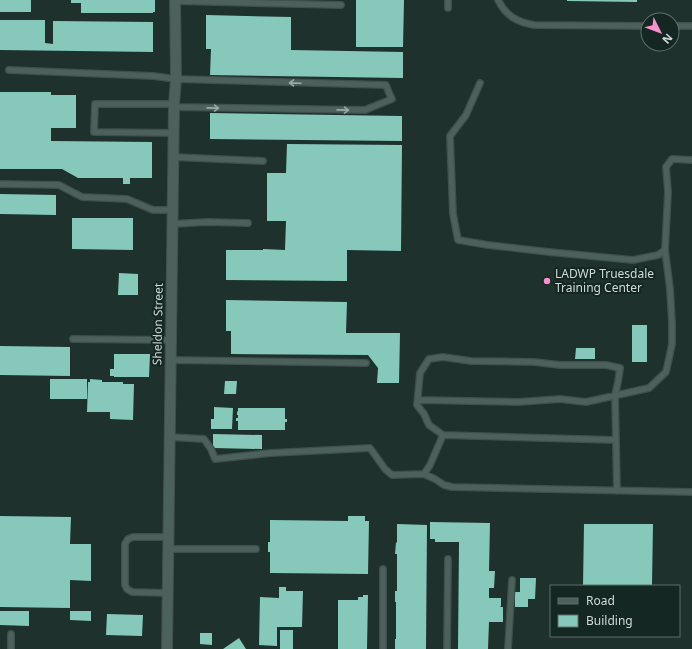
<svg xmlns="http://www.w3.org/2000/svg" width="692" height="649" font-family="'Noto Sans',sans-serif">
	<rect width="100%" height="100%" fill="#1e312d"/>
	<path fill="#86c9ba" d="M0,0H31V12H0Z
		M71,0H155V12H153V13H81V3H71Z
		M356,0H404L403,47H356Z
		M567,0H637V2L567,1Z
		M206,15L291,17V50L403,52V78L210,75L211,49H206Z
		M0,20H45V43L53,44V21L153,22V52L0,50Z
		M0,92H51V95H76V128H51V141L152,142V178H130V184H123V178H78L62,169H0Z
		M210,113L402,116V141L210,139Z
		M287,144L402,145L401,251L347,250V281L226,280V250H263V249L285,250L286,221H267V173H286Z
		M0,194L56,195V215L0,214Z
		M72,218H133V250L72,249Z
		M119,273L138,274V295H118Z
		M226,300L347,302L346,333H400L399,383H377L378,368L368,355L231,354V331H226Z
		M632,325H647V362H632Z
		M0,346L70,347V376L0,375Z
		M576,348H595V359H575Z
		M114,354H150L149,377H114V376H110V369H114Z
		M50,379H87V399H50Z
		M90,379L102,380V382H123V384H134L133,420L110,419V412H87L88,382H90Z
		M225,381H237L236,394H224Z
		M214,407L233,408L232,429H211V419H214Z
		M238,408H285V419H287V422H285V430H238V421H236V418H238V415H237V412L238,411Z
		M213,434L262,435V449L213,448Z
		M0,516L71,517L70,544H91V581L70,580V608L0,607Z
		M348,516H365V521H369L368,574L270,573V552H268V542H270V520L348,521Z
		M430,522L490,523L489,571H495L494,588H489V598H501V606L500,607H503V622H489L488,649H458L459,542H435V539H430Z
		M397,524L427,525L426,649H395V639H396V602H395V591H397V554H395L396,542L397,543Z
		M584,524H653L652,585H651V586H583Z
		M520,578H536L535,599H528V607H515V592H520Z
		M279,587H286V591H303L302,627H277V646L259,645L260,597L279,598Z
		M363,595H368L367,649H338V600H358V597H363Z
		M0,611H29V626L0,625Z
		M70,611H91V621L70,620Z
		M107,614L143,615L142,636L106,635Z
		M280,630H293V649H280Z
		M200,633H212V645L200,644Z
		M239,638L246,649H223Z"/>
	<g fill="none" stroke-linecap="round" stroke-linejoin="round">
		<defs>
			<path id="service" d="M498,0C506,16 517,22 534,25L648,26
				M175,1L341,5
				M448,8V0
				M672,26H692
				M9,70L153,76L176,79L386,85L389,93L392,99L365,110L174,107
				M480,83L466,115L450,136L453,214L458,240L488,245L549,252L633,260L658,255L665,250L668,192L666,167L672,159L692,160
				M174,133L94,132L95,104H174
				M173,157L263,161
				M0,184L59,185L82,197L127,199L153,210H173
				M172,224L207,222L248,223
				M73,339L171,340
				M170,360L366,363
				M418,400L518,402L560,399L586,402L649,388L666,372L672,344V323L670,289L665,250
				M169,437L204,439L211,449L215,459L271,453L370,448L385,469L392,475L424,474L435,479L444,485L452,487L692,492
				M616,440L443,435L429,425L424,414L417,405L420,373L429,359L443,357L471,361L534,362L560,365H606L620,368L618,382L615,395L617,491
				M424,474L430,465L443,435
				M168,549H256
				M167,593L132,592L127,589L125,585V544L128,539L133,537H168
				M11,649V634
				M383,649V569
				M447,649L448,559
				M508,649L512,580"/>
			<path id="secondary" d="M167,649L174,104L176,79L175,0"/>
		</defs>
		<use href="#service" stroke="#3f4f4b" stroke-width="8"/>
		<use href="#secondary" stroke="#3f4f4b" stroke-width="12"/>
		<use href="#service" stroke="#4d615c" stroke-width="5.5"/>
		<use href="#secondary" stroke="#4d615c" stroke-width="10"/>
	</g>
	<defs><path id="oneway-shaft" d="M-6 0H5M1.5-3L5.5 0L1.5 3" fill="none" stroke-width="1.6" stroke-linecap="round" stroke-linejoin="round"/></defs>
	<g stroke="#9baaa6">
		<use href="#oneway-shaft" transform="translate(295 83) rotate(-178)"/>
		<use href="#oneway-shaft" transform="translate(213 108) rotate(1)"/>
		<use href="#oneway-shaft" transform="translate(343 110) rotate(1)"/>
	</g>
	<circle fill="#f790ce" stroke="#152723" stroke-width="1.5" cx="547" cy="281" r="4"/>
	<g text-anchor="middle" stroke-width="4" stroke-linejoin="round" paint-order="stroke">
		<g font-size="12" fill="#cfdad7" stroke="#152723" text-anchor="start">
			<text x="555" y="278">LADWP Truesdale<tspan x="555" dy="14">Training Center</tspan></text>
		</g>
		<g font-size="12" fill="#cfdad7" stroke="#152723">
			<text transform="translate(158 324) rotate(-89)" y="4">Sheldon Street</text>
		</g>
	</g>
	<rect x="550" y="585" width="130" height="52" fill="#152723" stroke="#5f6f6b"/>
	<rect x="558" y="598" width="20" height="6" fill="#4d615c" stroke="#5f6f6b"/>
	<text x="586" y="605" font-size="12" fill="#cfdad7">Road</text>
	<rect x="558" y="615" width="20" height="12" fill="#86c9ba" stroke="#5f6f6b"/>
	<text x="586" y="625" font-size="12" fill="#cfdad7">Building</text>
	<g transform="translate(660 32) rotate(132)"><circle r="19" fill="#152723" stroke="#5f6f6b"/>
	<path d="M0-3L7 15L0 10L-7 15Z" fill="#f790ce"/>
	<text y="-6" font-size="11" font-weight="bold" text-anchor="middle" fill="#cfdad7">N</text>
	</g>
</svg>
